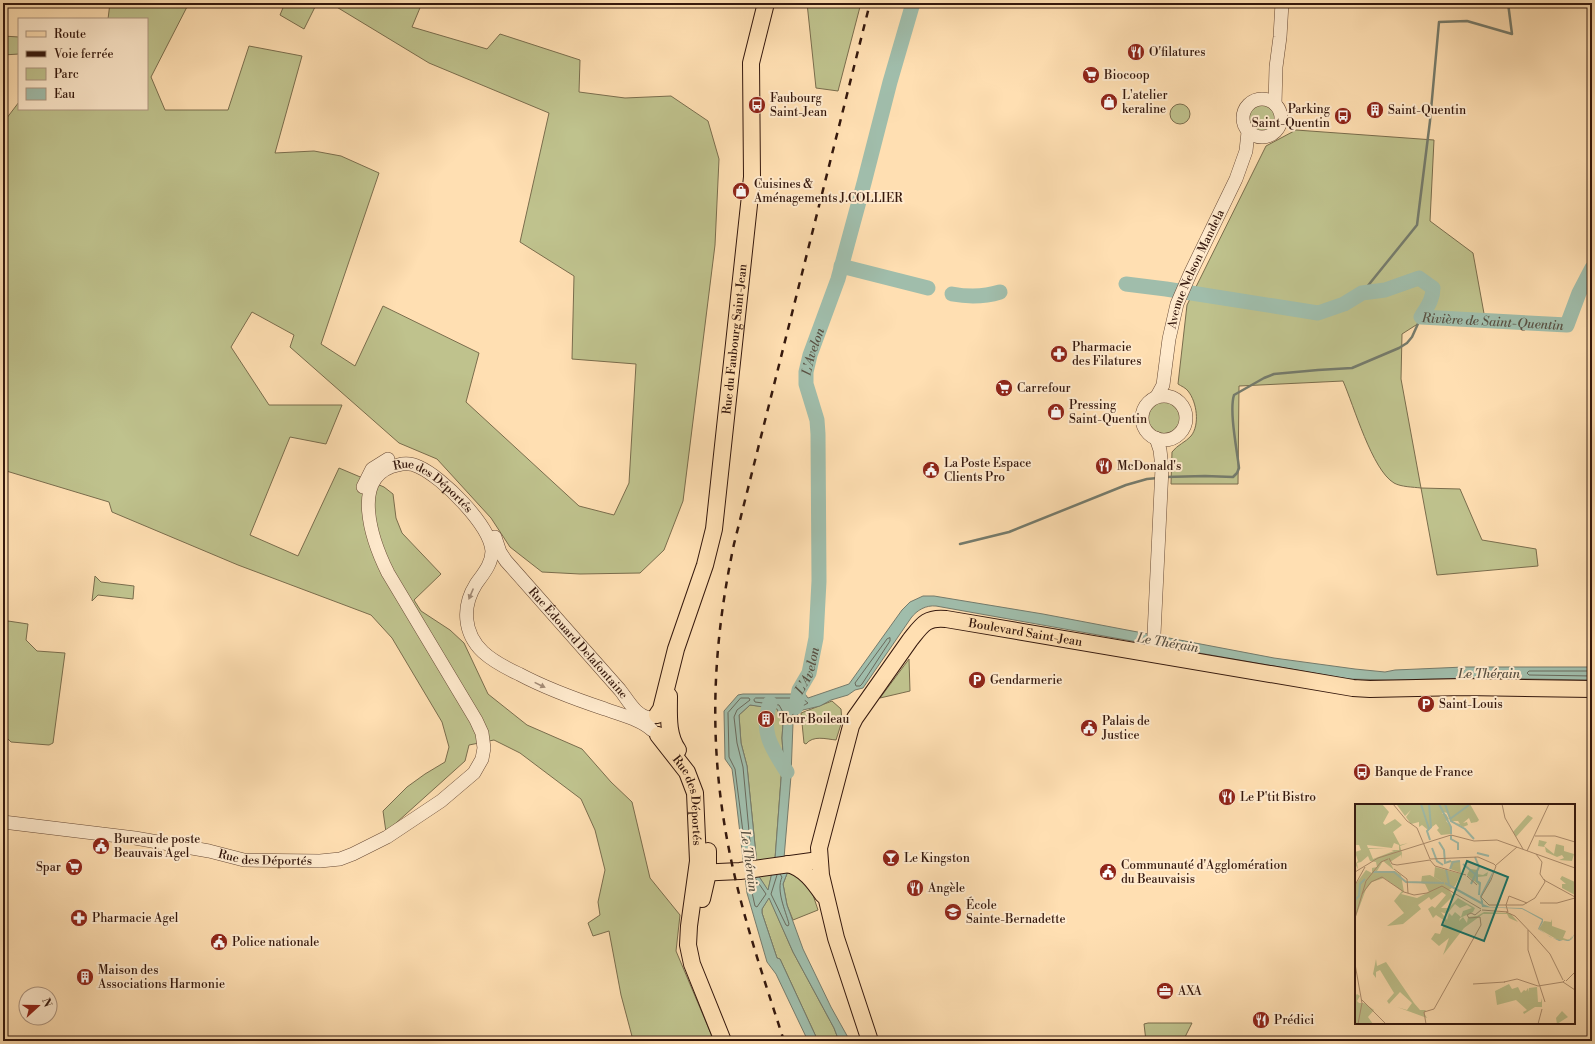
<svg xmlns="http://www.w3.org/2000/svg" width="1595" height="1044" font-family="'Libre Bodoni',serif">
	<rect width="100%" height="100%" fill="#ffdfb2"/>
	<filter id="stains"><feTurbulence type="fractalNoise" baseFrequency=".005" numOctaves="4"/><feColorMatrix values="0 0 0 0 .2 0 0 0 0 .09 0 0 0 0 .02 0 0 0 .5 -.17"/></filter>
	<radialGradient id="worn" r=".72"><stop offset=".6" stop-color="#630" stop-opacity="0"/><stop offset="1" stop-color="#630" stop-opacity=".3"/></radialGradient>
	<path fill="#bfc28d" stroke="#7a6d4d" d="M110,3H189L151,77L165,110H228L249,46L302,56L275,153L314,151L341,156L379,173L321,344L355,366L383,306L479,353L466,402L579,506L614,515L629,483L636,364L572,359L574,276L520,242L549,113L429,63L330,3H422L412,27L487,49L500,34L580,60L579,92L625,98L671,96L708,121L719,159L715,245L683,501L664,550L640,573L580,574L542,572L510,547L491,518L437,459L399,443L290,347L294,335L252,312L231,347L269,405H342L326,444L290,437L250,535L298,556L339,468L384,487L393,494L396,518L402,533L441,574L414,600L421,611L450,630L464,643L488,694L527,725L582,749L611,782L632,802L650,878L680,915L676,951L714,1041L633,1040L621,995L609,931L593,936L588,923L600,915L598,902L605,870L595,830L581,799L520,753L494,740L469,745L465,761L386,832L383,811L407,787L425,774L445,762L449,747L442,722L392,638L371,615L238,565L112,512L109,502L3,470V123L19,102V109H147V19H108Z
		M285,3H317L304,29L280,15Z
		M807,3H861L838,91L816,88Z
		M3,36L19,37V54L3,55Z
		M1170 114a10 10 0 1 1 20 0a10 10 0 1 1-20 0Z
		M1248 118a14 14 0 1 1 28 0a14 14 0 1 1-28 0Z
		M1296,130L1434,140L1430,221L1473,253L1485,319L1427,318L1402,334L1401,379L1421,488L1460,489L1482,540L1536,549L1538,566L1437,575L1421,488C1413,487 1401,487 1394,483C1372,470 1354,406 1343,381L1239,386L1238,484H1171L1172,452C1177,445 1186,442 1191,436C1200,425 1197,402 1188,391C1186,388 1181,386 1178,384L1187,305L1266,146Z
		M1146 417a18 18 0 1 1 36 0a18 18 0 1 1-36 0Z
		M95,576L101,582L134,586L133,599L98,595L92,601Z
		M8,621L28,624L26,640L37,651L65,653L53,743L49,745L11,742L7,738L3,720V629H5Z
		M909,659L910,691L880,698Z
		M832,701L841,709L842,721L836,740C826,739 813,735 806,744L804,743L801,713Z
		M750,705L777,708L783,723L782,738L783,753L775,859L768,891L758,875L747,766L741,743L739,715Z
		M788,871L792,872L811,889L818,910L793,920L787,905L783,884Z
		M769,897L793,952L834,1028L839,1041H818L780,959L777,958L762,913V909Z
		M1148,1023H1192L1183,1041H1146L1144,1024Z"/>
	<path fill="#a0bdab" stroke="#757b6c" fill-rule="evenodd" d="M923,596H934L1043,614L1274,658L1355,669L1385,672L1395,670L1464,667H1592V680L1471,678L1394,680L1348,679L1159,646L1147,642L1143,643L936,606C926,605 917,610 911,618L863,688L855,690L848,695L831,700L820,706L803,710L799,712L793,723L791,776L784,858L788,871L783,884L787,905L803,949L831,1007L850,1041H839L834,1028L793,952L769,898L762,909V913L777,958L780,959L818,1041H808L776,974L767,962L747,893L735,791L732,769L725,759L724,711L738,695L743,694H805L808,698L849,684L902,610L910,602ZM750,705L777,709L783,723L782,738L783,753L775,859L768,890L758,875L747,766L741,743L739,715Z"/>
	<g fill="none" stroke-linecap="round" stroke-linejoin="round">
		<path stroke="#6a6a5c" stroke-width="1" d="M890,638V641L862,684L860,686H856L855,683L887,639Z
			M1592,671H1529L1527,673L1529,675L1592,676
			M741,698H749L750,700L737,710L734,717L737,743L743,767L750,842L748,844L744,840L735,769L729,757L728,713Z
			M756,698H802L808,703L797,709L788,721L779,705L755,702L754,700Z
			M777,875L771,894L786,925L788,926L789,924C785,909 776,891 782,877L780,874
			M749,879L755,906L757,907L766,894L755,878"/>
		<path stroke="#757b6c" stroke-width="2.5" d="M1362,293L1417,225L1430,121L1439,22L1467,21L1512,34L1508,3
			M1165,477L1205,476L1233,477L1237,473L1239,468C1237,450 1229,411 1234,395L1264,378L1274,374L1318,370L1352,368L1399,348L1407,343L1412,337L1421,317
			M960,544L1009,532L1126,485L1147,479L1158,478"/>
		<g stroke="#a0bdab" stroke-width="15">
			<path d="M841,266L928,288"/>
			<path id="s1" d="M1126,284L1166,289L1318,313L1344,304L1362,293L1385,290L1419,278L1433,288C1433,300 1427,307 1421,317L1567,325L1579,293L1592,268"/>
			<path d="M952,294C968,297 984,297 1000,292"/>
			<path d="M770,703C760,733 772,748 787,772"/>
			<path id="s2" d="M796,707L799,690L809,673L816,638L819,581L818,434L817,420L806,384V372L810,355L838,279L864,183L890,82L913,3"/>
		</g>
		<defs>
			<g id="minor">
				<circle cx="1262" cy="118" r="19"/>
				<path d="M1275,104L1276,67L1280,37L1282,3"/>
				<circle cx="1164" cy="418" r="22"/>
				<path id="s3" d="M1157,396L1163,385L1169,339L1177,304L1190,274L1236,179L1246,151L1248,132"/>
				<path d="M363,487L372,469L388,459"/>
				<path id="s4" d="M495,537L500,552L506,561L620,690C628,700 636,717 651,718"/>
				<path d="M1153,655L1162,468L1160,450L1156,438"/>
				<path id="s5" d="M3,822L135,838L209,851L244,860L320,861L340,859L353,854L387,837L441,801L474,773L482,759L484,748L482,733L476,720L388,573C373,543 348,475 398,465C405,463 413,464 419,467C442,477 490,525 492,551C492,564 483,574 476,584C462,606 463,633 483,652C494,662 506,668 519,674C547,689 575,699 605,709C621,715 640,719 652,730"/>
			</g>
			<g id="major">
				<path d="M669,696C669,714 667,735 678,750"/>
				<path id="s6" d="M657,715L661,709L676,649L705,565L714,529L752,177L751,63L766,3"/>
				<path id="s7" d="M658,735L687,772L695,793L698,861L689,926L688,945L692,964L723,1041"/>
				<path d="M788,864C804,868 814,882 823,895"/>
				<path d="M697,873L740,871L819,860"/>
				<path d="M702,899L708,873V851"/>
				<path id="s8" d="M870,1041L836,938L821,875L819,848L851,726L855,718L910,640C922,625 926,617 946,619L1353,688L1370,689L1464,687L1592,689"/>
			</g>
		</defs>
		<use href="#minor" stroke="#684a36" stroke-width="14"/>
		<use href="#major" stroke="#35180d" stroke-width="18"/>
		<use href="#minor" stroke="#ffeacd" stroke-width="13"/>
		<use href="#major" stroke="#ffdfb2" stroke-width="16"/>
		<path stroke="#35180d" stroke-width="2.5" stroke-dasharray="7 7" stroke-linecap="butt" d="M784,1041C766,985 747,930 734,873C708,760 710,657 734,544L870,3"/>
	</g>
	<defs><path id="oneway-solid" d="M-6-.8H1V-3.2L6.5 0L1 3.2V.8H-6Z"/></defs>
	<g fill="#a48c77">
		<use href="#oneway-solid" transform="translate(471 594) rotate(113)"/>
		<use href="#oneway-solid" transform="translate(540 685) rotate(26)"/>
	</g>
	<defs>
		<symbol id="restaurant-disc" viewBox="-11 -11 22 22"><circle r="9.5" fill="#8f2418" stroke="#ffeacd"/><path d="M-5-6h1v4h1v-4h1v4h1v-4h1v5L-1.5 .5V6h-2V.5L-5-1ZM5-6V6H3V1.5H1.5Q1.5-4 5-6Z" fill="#fff"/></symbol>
		<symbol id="supermarket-disc" viewBox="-11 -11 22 22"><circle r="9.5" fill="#8f2418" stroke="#ffeacd"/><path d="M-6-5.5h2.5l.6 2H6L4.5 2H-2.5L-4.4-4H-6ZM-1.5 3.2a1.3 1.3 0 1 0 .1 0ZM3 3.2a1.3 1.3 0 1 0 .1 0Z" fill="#fff"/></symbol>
		<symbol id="shop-disc" viewBox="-11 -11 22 22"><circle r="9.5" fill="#8f2418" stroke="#ffeacd"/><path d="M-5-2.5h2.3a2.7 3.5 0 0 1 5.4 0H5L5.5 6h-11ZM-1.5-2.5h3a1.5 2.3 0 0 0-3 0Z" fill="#fff"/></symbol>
		<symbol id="bus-disc" viewBox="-11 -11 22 22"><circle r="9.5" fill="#8f2418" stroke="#ffeacd"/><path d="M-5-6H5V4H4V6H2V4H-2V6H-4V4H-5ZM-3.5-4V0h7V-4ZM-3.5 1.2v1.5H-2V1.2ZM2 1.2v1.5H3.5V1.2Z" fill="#fff"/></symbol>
		<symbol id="building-disc" viewBox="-11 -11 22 22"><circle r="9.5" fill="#8f2418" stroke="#ffeacd"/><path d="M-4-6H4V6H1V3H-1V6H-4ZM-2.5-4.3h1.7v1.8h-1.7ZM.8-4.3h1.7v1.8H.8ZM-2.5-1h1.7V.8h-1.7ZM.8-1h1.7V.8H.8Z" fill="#fff"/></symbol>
		<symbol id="pharmacy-disc" viewBox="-11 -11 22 22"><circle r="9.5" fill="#8f2418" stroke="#ffeacd"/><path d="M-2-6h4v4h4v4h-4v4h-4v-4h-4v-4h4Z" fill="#fff"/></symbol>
		<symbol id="civic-disc" viewBox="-11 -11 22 22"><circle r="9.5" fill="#8f2418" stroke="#ffeacd"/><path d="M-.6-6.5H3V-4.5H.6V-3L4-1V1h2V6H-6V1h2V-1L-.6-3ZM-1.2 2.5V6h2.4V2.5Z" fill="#fff"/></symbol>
		<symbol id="parking-disc" viewBox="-11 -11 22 22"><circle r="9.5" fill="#8f2418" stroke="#ffeacd"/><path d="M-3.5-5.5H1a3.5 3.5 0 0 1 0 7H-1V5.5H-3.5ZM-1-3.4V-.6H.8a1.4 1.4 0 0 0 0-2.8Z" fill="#fff"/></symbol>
		<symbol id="bar-disc" viewBox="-11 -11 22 22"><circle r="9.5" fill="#8f2418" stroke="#ffeacd"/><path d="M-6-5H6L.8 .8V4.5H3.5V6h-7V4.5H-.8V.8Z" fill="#fff"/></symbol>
		<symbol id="school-disc" viewBox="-11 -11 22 22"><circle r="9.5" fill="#8f2418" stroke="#ffeacd"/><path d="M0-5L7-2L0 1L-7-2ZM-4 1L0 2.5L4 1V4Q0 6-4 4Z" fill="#fff"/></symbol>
		<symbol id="office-disc" viewBox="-11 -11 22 22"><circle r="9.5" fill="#8f2418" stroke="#ffeacd"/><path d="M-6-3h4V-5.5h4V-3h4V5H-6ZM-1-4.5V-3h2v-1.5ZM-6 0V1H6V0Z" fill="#fff"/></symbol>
	</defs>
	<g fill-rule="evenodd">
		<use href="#restaurant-disc" x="1126" y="42" width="20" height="20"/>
		<use href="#supermarket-disc" x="1081" y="65" width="20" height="20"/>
		<use href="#shop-disc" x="1099" y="92" width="20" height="20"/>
		<use href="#bus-disc" x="747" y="95" width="20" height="20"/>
		<use href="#building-disc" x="1365" y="100" width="20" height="20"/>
		<use href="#bus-disc" x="1333" y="106" width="20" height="20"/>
		<use href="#shop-disc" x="731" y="181" width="20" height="20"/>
		<use href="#pharmacy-disc" x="1049" y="344" width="20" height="20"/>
		<use href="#supermarket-disc" x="994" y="378" width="20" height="20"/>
		<use href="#shop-disc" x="1046" y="402" width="20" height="20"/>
		<use href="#restaurant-disc" x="1094" y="456" width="20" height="20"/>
		<use href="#civic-disc" x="921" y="460" width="20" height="20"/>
		<use href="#parking-disc" x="967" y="670" width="20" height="20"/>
		<use href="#parking-disc" x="1416" y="694" width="20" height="20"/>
		<use href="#building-disc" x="756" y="709" width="20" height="20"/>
		<use href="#civic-disc" x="1079" y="718" width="20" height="20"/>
		<use href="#bus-disc" x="1352" y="762" width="20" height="20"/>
		<use href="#restaurant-disc" x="1217" y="787" width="20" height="20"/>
		<use href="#civic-disc" x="91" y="836" width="20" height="20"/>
		<use href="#bar-disc" x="881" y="848" width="20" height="20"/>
		<use href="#supermarket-disc" x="64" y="857" width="20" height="20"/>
		<use href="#civic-disc" x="1098" y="862" width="20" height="20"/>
		<use href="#restaurant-disc" x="905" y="878" width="20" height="20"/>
		<use href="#school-disc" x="943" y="902" width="20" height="20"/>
		<use href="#pharmacy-disc" x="69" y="908" width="20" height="20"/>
		<use href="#civic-disc" x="209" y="932" width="20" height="20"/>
		<use href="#building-disc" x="75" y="967" width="20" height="20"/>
		<use href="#office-disc" x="1155" y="981" width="20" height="20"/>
		<use href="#restaurant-disc" x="1251" y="1010" width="20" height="20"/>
	</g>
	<g text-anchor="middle" stroke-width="4" stroke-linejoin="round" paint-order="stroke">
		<g font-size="12" fill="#35180d" stroke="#ffeacd" text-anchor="start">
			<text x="1149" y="56">O'filatures</text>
			<text x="1104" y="79">Biocoop</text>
			<text x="1122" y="99">L'atelier<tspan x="1122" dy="14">keraline</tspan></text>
			<text x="770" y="102">Faubourg<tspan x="770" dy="14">Saint-Jean</tspan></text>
			<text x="1330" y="113" text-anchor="end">Parking<tspan x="1330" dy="14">Saint-Quentin</tspan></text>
			<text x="1388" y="114">Saint-Quentin</text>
			<text x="754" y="188">Cuisines &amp;<tspan x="754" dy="14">Aménagements J.COLLIER</tspan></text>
			<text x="1072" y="351">Pharmacie<tspan x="1072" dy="14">des Filatures</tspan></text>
			<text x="1017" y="392">Carrefour</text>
			<text x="1069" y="409">Pressing<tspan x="1069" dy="14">Saint-Quentin</tspan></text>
			<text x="944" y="467">La Poste Espace<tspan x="944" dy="14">Clients Pro</tspan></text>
			<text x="1117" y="470">McDonald's</text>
			<text x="990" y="684">Gendarmerie</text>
			<text x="1439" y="708">Saint-Louis</text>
			<text x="779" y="723">Tour Boileau</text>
			<text x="1102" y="725">Palais de<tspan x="1102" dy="14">Justice</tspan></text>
			<text x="1375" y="776">Banque de France</text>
			<text x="1240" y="801">Le P'tit Bistro</text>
			<text x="114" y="843">Bureau de poste<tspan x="114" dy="14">Beauvais Agel</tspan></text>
			<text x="904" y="862">Le Kingston</text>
			<text x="1121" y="869">Communauté d'Agglomération<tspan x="1121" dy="14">du Beauvaisis</tspan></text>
			<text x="61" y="871" text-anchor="end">Spar</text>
			<text x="928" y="892">Angèle</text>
			<text x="966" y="909">École<tspan x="966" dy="14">Sainte-Bernadette</tspan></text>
			<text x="92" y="922">Pharmacie Agel</text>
			<text x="232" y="946">Police nationale</text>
			<text x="98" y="974">Maison des<tspan x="98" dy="14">Associations Harmonie</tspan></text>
			<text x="1178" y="995">AXA</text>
			<text x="1274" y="1024">Prédici</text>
		</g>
		<g font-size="12" fill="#35180d" stroke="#ffeacd">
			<text dy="4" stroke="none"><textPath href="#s3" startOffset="134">Avenue Nelson Mandela</textPath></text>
			<text dy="4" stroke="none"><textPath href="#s6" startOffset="386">Rue du Faubourg Saint-Jean</textPath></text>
			<text dy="4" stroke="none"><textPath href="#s5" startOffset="897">Rue des Déportés</textPath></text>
			<text dy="4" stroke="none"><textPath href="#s8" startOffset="556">Boulevard Saint-Jean</textPath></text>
			<text dy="4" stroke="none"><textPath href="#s4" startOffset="136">Rue Édouard Delafontaine</textPath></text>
			<text dy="4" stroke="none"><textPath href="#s7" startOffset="75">Rue des Déportés</textPath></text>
			<text dy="4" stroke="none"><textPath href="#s5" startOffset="265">Rue des Déportés</textPath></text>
		</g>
		<g font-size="13" font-style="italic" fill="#5a5244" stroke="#ffeacd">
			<text dy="5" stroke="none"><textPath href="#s1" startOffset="423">Rivière de Saint-Quentin</textPath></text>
			<text dy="5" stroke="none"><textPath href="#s2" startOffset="362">L'Avelon</textPath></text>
			<text transform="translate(1168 642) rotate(10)" y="5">Le Thérain</text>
			<text dy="5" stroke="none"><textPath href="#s2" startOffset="39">L'Avelon</textPath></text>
			<text x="1489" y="678">Le Thérain</text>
			<text transform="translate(750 861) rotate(82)" y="5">Le Thérain</text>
		</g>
	</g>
	<g transform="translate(1355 804)">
		<rect width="220" height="220" fill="#ffdfb2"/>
		<path d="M0,0H27L34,8L28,19L30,21L40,15L47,21L38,28L45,41L53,39L45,42L47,49L46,55V51L35,58L39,66L28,57L22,67H40L46,71L49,88L46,90L62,94L74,88L70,80L66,79L67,72L75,71L97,83L79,73L80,63L106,70L100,82L94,86L98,92L86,104H94L103,94L120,104L118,108L105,114L104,117L108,113L112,119L113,113L122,112L129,108L155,109L163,118L154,114L152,110H128L109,124L88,151L94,134L84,142L76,135L80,129L85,130L90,117L81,111L78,114L73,105L77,102L80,104L91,91L87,88L76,96L74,93L63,101L66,105L48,120L32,122L49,109L39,97L47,87L29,74L17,78L11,85L0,115V81L11,66L17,69V64L22,63L21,58L15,57L13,52L6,58L2,59L3,65L0,60L3,57L0,48L6,46L4,41H0ZM39,39L44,41V46H36L39,47L18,55L14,45H32L13,44L12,41L37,44ZM100,100L105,104L112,101L117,104L108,107L106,113L100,108L97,112L94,109L92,116L86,108L92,110ZM115,0L124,16L122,18L116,19L114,14L108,19L112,18L113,21L108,23L101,19L105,20L103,17H96L92,9L89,8L87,10H91L94,15L91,17L96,23V30L86,31L82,26L84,24L81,20L73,26L67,21L64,23V18L56,20L51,13L56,6L50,12L42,1ZM173,11L178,14L161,33L158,28ZM184,36L192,38L189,42L199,50L201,40L209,42V47L219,50L217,57L204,56L209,54L207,51L202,53L191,48L190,43L183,42ZM96,57H105L106,69L95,65ZM115,65L123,66L122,70L128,71L133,68L132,72L123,73L122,77L125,78L124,81L112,71ZM207,72L220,78V91L207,84V80H211L205,75ZM197,115V122L211,127L208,134L214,136L217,132L216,135L213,136H203L184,125L189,117L196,118ZM21,155L22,162L31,158L59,199L65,206H71L69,209L72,214L42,203L52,206L57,199L45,188L34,200L32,197L39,189L25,166L21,168V174L18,170ZM154,180L157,185L163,183L166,189L169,186L171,187L173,184L174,188V184L182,183L183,198H186L187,194V203H180L169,210L168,208L172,206L161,196L142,201L140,187ZM2,190L5,192L2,197L4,199H9L19,206L13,213L18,220H0V192ZM207,207L213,213L202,220L201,214Z" fill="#bfc28d" fill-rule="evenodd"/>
		<path d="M139,65L135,77L126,93L128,97V100L135,103L167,104L188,115V118L184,125L195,133L208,137L216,135L220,129L217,135L214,137H204L194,132L183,125L187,116L167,105L127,103L125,92Z" fill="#a0bdab"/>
		<path fill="none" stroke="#a0bdab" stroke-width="2" d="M66,0L74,25M74,0L76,23L72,27L75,36M84,0L96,23V30M90,0L96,17L110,25L119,35M95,15L114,1M96,31V35L103,39V46M84,38L89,46L90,59L96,57M77,44L82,57L88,61M122,49L134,52M108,60L120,70M91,65L94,80M95,65L98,58L105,57M18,68H39L51,78L89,79M122,68V77L125,79L124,91M90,79L128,100M116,80L124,63L120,53M0,96L4,92L5,80L10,75"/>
		<path fill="none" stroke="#ae8f70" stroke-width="1" d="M38,0L52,17L62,24L75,55M147,0L150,14L168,45M180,32H200L220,38M172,47L194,0M181,50L187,58L185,70L189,76L220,93M34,54L37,60L42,61L75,56M75,55L123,53L139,60M75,56L80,62L111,71M139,60L141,62L136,76L126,93L134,101H168L180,94L190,78L189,75M140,62L162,43M39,65L52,75L53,89M0,68L23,54L96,31L119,37L142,36L220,64M112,72L122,81M0,81L10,63M7,90L16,78L27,73L49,88L59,91L72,89L87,82L126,105M185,99H202L220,94M127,106L153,108M151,108L160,112L181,134M153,108L151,101L154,92L172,99M0,114L11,77L26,58L33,55M173,126V146L190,198M179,132L195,150L208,176M0,160L7,199L3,220M210,176L208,178L220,186M211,177L220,168M149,178L162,175L183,182L208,178M118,180L150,178M6,195L31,220M71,220L69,208L79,205L126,121L125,113L114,114L112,111L116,109L120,111L126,106M183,220L187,205"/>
		<path fill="#0f766e" fill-opacity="0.15" stroke="#0f766e" stroke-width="2" d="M112,57L153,73L129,137L87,121Z"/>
		<rect width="220" height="220" fill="none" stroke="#35180d" stroke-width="2"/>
	</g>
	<rect width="1595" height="1044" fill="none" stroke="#ffdfb2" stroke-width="16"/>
	<rect x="4" y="4" width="1587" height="1036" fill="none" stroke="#35180d" stroke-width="2"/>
	<rect x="8" y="8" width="1579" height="1028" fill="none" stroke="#35180d"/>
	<rect x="18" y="18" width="130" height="92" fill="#ffeacd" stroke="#ae9680"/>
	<rect x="26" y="31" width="20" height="6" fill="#ffdfb2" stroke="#ae9680"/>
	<text x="54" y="38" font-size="12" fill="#35180d">Route</text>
	<rect x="26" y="51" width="20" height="6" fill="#35180d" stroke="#ae9680"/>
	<text x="54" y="58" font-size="12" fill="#35180d">Voie ferrée</text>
	<rect x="26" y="68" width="20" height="12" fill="#bfc28d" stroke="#ae9680"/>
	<text x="54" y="78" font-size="12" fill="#35180d">Parc</text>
	<rect x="26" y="88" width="20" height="12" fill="#a0bdab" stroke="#ae9680"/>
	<text x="54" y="98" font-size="12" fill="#35180d">Eau</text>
	<g transform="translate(38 1006) rotate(69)"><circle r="19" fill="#ffeacd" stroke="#ae9680"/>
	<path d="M0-3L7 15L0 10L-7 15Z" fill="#8f2418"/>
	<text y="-6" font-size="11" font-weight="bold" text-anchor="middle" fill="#35180d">N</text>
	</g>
	<rect width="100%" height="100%" filter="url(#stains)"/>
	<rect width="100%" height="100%" fill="url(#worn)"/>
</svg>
